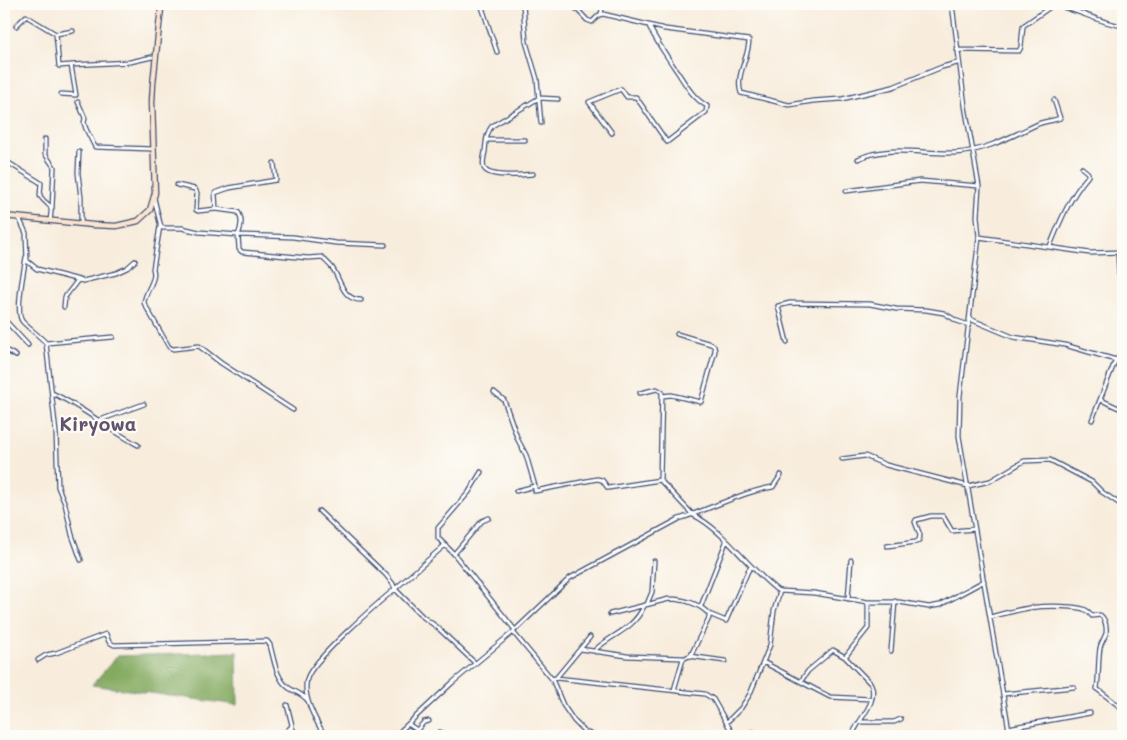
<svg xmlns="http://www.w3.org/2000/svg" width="1127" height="740" font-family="Mali,sans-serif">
	<rect width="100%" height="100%" fill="#fdfcf7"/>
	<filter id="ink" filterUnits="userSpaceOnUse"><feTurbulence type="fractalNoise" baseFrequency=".02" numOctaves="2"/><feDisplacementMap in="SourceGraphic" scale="10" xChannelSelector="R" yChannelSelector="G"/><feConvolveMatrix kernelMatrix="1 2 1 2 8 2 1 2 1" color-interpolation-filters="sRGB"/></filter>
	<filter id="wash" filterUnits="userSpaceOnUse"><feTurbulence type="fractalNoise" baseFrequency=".0096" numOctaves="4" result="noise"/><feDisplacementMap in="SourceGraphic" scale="20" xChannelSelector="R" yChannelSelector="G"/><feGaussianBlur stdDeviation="1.12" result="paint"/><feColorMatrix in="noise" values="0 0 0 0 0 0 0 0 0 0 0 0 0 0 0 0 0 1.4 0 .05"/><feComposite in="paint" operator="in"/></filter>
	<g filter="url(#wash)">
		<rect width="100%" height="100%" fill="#f8eddd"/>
		<path fill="#84aa60" stroke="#506c5f" d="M237,652L238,705L92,685L117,656Z"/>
	</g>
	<g filter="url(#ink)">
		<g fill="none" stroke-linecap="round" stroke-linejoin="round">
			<defs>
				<path id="street" d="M151,4L161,9
					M481,4L497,52
					M523,4L526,42L537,79L541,123
					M572,4L587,20L592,22L599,15L603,14L665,29L749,40C749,58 735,75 741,93L789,105L813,101L842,99L893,87L942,67L957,63
					M952,4L965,106L979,186L977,216L979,237L960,396L959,436L1010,736
					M601,14L603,4
					M16,26L26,16L56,34L73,31L56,34L59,66L71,65
					M957,50L1019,51L1021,47L1023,26L1053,5C1078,9 1099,23 1123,26
					M61,94L76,95L71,65L130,62L152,57
					M78,102L85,118L84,123L86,129L95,147L153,149
					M612,133L589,102L621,89L627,97H636L667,142L706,112L707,106C691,97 684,81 674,67C665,53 656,41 649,26
					M45,139V154L54,167L52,208
					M487,140H525
					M79,152L78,173L81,198V224
					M858,159C889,145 921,154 954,153C983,152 1012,136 1038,124C1045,121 1053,121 1060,118L1054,100
					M4,160L41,183L40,196C50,210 53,200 50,221
					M533,174C523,175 488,178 484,168C482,163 484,157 485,152C486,143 486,133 492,126L539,98L558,99
					M177,185L195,189L197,193L196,210L198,211L216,209
					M846,191L920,181L979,186
					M154,198L160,223L162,228H182L199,232L238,235C241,228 243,219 238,212L216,209L215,193L229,188L276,180L274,163
					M19,218L26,233L27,261L37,269L83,281L116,273L127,268L135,261
					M160,226L153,269C157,280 145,291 144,303L169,347L173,349L199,346L221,363L293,410
					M979,237L1090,253L1123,252
					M1050,246C1060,221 1070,197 1088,176V173L1082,168
					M1118,252L1119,273L1123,274
					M26,257C24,270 15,311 22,321C29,329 39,335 46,343L113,337
					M361,300C343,300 341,281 333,269C330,264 325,261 322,257L308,258L242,252L239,249L238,235L293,237L336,243L385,245
					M64,307L65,297L78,280
					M4,313V314
					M4,319L28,345
					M970,319L1013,337L1065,345L1123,362
					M787,342L778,306L790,303L870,304L896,309L926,310L944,313L957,321L969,325
					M46,343L56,433L58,487L65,504L72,535L81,560
					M4,349L16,356
					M494,392L504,400L518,440L526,455L535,486V491L597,479L602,480L608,488L660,480
					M52,393C83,407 108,429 138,445
					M640,393L657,389L662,392L660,480L693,515C723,529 749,569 777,590L780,591L814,593L868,602H899L929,607L940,605L984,581
					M662,396L671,395L701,402L715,351L714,346L711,344L677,334
					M1101,400L1121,409
					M100,420L144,404
					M1092,420L1116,359
					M842,459L865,456L886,465L968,486L990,481L1024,461L1050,460L1092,482L1102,492L1123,506
					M481,472L469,492L438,528V538L454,554L515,630
					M516,491L535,486
					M319,511L386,575L393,584L395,589C378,603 311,661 307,679C302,697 316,721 325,736
					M445,545L395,589L423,617L437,627L474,662L475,664
					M887,546L916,542L919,540L920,535L915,522L916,520L931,516H943L952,531L975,529
					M454,554L482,521L489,518
					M848,599L851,560
					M647,604L652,592L654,561
					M701,606L726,542
					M610,614L669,599C685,599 698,603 709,614V618L691,655L683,659L674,690
					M709,614L726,621L748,571L751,567
					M990,617C1021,609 1037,604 1071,607C1079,608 1087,608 1092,616L1100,615C1105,618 1107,627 1106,633C1105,638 1101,642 1100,648C1098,661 1099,675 1097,689L1123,709
					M513,632L552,679L563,705L574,721L585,732L597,736
					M580,649L627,656L683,658
					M891,651L895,601
					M596,652V649C614,633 633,630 644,606
					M689,656L725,661
					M38,660L46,655L56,653L106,634L109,642L114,645L267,641L270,645C274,659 276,679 289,688C295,692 303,694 308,701
					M763,662L830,697L871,699
					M556,678L590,637
					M552,679L556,678L705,694L713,699L734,736
					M801,681L808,671L833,650L845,657
					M1003,694L1074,687
					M287,705L292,725L291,727
					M727,722L741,708L750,694L770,645L774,611L780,591
					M860,722H894L901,719
					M408,724L417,730L424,722L429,721
					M1008,728L1090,713
					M249,736H254
					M258,736L288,732V730L291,727L295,732V736
					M395,736L452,683L513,632L570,578L679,519C711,509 741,492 773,487L781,475
					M432,736L440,732L451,736
					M479,736L480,734
					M745,736L752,732L778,736
					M852,736C857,720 879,703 871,684L845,657L868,628V602"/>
				<path id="secondary" d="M4,216L93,225L116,226L138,221L150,210L155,193L152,102L153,84L159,26L161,9L164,4"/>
			</defs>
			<use href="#street" stroke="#3c4c71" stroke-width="5.5"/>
			<use href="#secondary" stroke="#3c4c71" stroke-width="7"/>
			<use href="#street" stroke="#fff" stroke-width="3"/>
			<use href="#secondary" stroke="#fce5d0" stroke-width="4.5"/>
		</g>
	</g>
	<g text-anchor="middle" stroke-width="4.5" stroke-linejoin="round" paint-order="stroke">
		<g font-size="19" font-weight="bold" fill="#62536e" stroke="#fdfcf7">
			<text x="98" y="431">Kiryowa</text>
		</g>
	</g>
	<rect width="1127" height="740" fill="none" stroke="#fdfcf7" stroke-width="20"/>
</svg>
